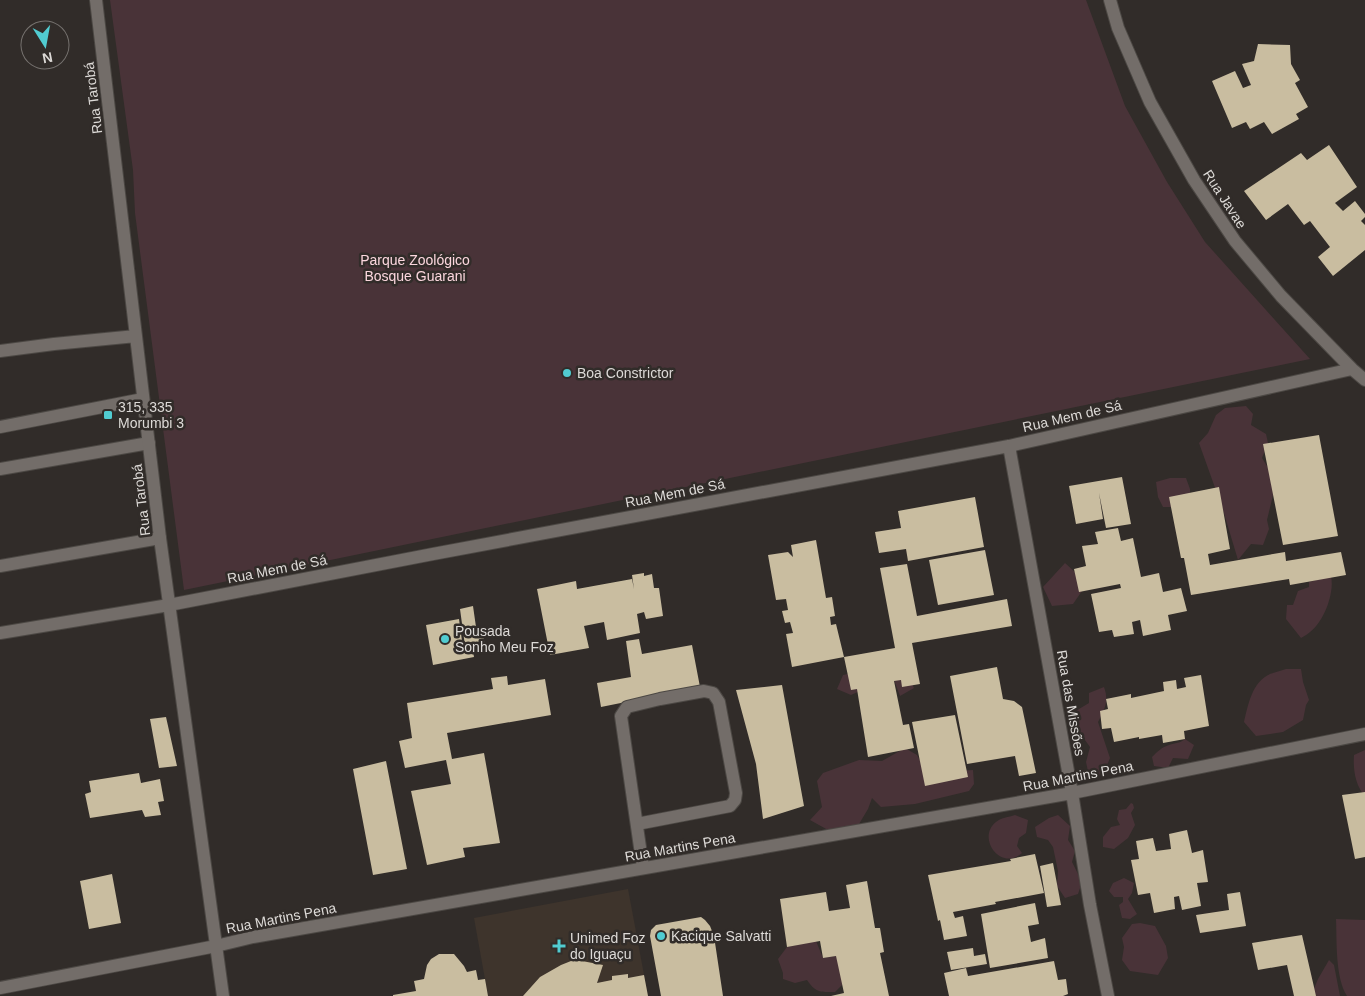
<svg xmlns="http://www.w3.org/2000/svg" width="1365" height="996" font-family="Helvetica,sans-serif">
	<rect width="100%" height="100%" fill="#312c29"/>
	<path fill="#3e342c" d="M628,889L648,996H488L474,918Z"/>
	<path fill="#493338" d="M110,0H1086L1125,106L1167,182L1205,242L1310,359L184,590L135,213L133,170Z
		M1246,406L1253,414L1251,425L1266,434L1268,443L1262,458L1272,474L1273,495L1267,520L1269,529L1263,545L1251,544L1238,560L1223,510L1199,443L1208,433L1216,415L1225,408Z
		M1170,478H1186L1190,489V493L1171,507H1163L1158,497L1156,482Z
		M1065,563L1076,573L1082,591L1073,604L1052,606L1043,587Z
		M1331,576C1332,581 1332,587 1331,592C1328,610 1318,630 1301,638L1286,619L1287,605H1293L1298,591L1309,587V582Z
		M900,659L914,688L900,696L894,680L880,682L851,695L837,689L843,675L858,672Z
		M1286,669H1301L1303,682L1309,700L1306,705L1303,720L1283,732L1256,736L1244,722C1248,705 1252,682 1270,674C1275,672 1281,671 1286,669Z
		M1104,687C1109,701 1105,709 1098,722L1110,758L1103,775L1089,776L1086,762L1090,747L1075,726L1074,712L1089,703V693Z
		M1185,739L1194,745L1188,759L1173,758L1168,768L1154,766L1152,757C1157,752 1162,747 1169,745C1175,743 1181,743 1185,739Z
		M905,748L917,755L927,773L973,770L974,784L969,791L915,804L881,807L872,798L868,809L859,824L840,829L828,830L810,820L822,807L817,781L823,773L859,760L882,761Z
		M1365,750V796C1355,785 1353,769 1354,755Z
		M1131,803L1133,804L1134,808L1131,813L1135,825L1128,838L1114,849L1103,847V837L1111,827L1120,825L1117,819L1119,810L1126,809Z
		M1015,815L1028,820L1026,833L1019,838L1017,846L1022,853C1001,872 976,838 996,822C1000,818 1009,817 1015,815Z
		M1058,815L1070,826L1068,840L1075,851L1072,862L1082,882L1078,894L1065,898L1057,886L1058,871L1053,847L1048,840L1037,837L1035,827L1049,818Z
		M1124,878L1134,883L1132,893L1128,899L1137,914L1130,919L1122,918L1119,905L1123,902V897H1114L1109,891L1113,883Z
		M1336,919L1365,920V996H1347C1335,977 1337,942 1336,919Z
		M1140,923L1155,926L1166,946L1168,958L1158,975L1130,971L1122,960L1124,947L1122,938L1132,924Z
		M816,941L823,958L836,956L845,971L842,985L835,992C820,992 816,993 807,980L795,983L783,979V973L778,959L787,947Z
		M1329,960L1334,965L1340,996H1311L1318,979Z"/>
	<path fill="#c9bda0" d="M1258,44L1290,45L1291,64L1300,80L1295,83L1308,107L1296,114L1299,119L1272,134L1264,122L1250,129L1246,122L1232,128L1212,81L1235,71L1243,88L1251,85L1242,64L1254,61Z
		M1329,145L1357,187L1335,203L1343,211L1355,201L1365,214V217L1361,221L1365,225V250L1333,276L1318,257L1330,247L1310,221L1304,225L1288,204L1266,220L1244,191L1301,153L1307,160Z
		M1319,435L1338,536L1283,545L1263,444Z
		M1122,477L1131,524L1106,528L1099,493L1103,519L1076,524L1069,486Z
		M1219,487L1230,549L1208,554L1210,565L1285,552L1286,561L1341,552L1346,575L1290,585L1289,579L1191,595L1184,558H1181L1169,497Z
		M975,497L984,547L908,561L906,549L879,553L875,532L901,528L898,511Z
		M1118,528L1121,541L1133,538L1141,577L1159,573L1163,592L1181,588L1187,611L1168,615L1171,630L1143,636L1140,620L1132,622L1134,634L1114,637L1112,630L1099,632L1091,594L1121,588L1120,584L1079,592L1074,569L1086,566L1082,546L1098,544L1095,532Z
		M816,540L826,598L832,597L835,616L830,617L831,625L836,624L844,657L792,667L786,634L793,633L790,622L785,623L782,611L788,610L786,599L776,600L768,555L788,552L793,557L791,545Z
		M985,550L994,595L938,605L929,560Z
		M907,564L917,616L1007,599L1012,626L912,643L920,684L902,687L901,680L894,681L903,725L909,724L914,748L868,757L857,689L851,690L844,657L895,648L880,568Z
		M644,573V576L652,574L654,588H659L663,616L646,619L644,612L637,614L640,633L607,640L604,622L584,626L589,648L550,655L537,589L576,581L577,589L632,579L634,589L632,575Z
		M473,606L476,627H481L486,649L473,651L474,657L433,665L426,625L459,619L463,648L465,646L460,609Z
		M639,639L642,654L692,645L700,687L601,707L597,683L631,677L626,641Z
		M997,667L1003,699L1014,701L1022,707L1036,773L1019,776L1015,756L967,764L950,676Z
		M1201,675L1209,726L1184,731L1185,739L1163,743L1162,735L1139,739V737L1114,742L1111,728L1102,729L1100,711L1108,709L1106,699L1131,694V698L1164,691L1163,682L1176,680L1177,689L1186,687L1184,678Z
		M507,676L508,685L545,679L551,715L447,733L452,759L484,753L500,843L463,848L465,857L427,865L411,791L451,784L446,760L405,768L399,741L412,738L407,703L493,689L491,678Z
		M782,685L804,806L763,819L756,764L736,690Z
		M955,715L968,777L925,786L912,722Z
		M166,717L177,766L159,768L150,719Z
		M386,761L407,869L373,875L353,769Z
		M139,773L141,783L160,779L164,801L158,802L161,815L145,817L142,810L90,818L85,794L91,792L89,781Z
		M1365,792V857L1355,859L1342,795Z
		M1187,830L1192,853L1203,850L1208,882L1197,883L1201,906L1182,910L1179,896L1174,897L1175,909L1154,913L1150,893L1138,895L1131,860L1139,859L1136,841L1153,838L1156,851L1171,849L1169,834Z
		M1035,854L1044,893L995,902L996,904L953,912L955,918L963,916L967,936L944,940L940,920L938,921L928,875L1011,861L1010,859Z
		M1053,863L1061,905L1047,907L1040,866Z
		M112,874L121,923L89,929L80,881Z
		M867,881L875,928H880L884,952L880,953L889,996H831L844,993L836,956L823,958L820,941L787,947L780,899L826,892L829,911L850,908L846,885Z
		M1240,892L1246,926L1200,933L1196,915L1229,910L1227,894Z
		M1035,903L1039,924L1028,926L1031,942L1045,938L1048,958L990,968L981,914Z
		M701,917L705,920L710,926L714,936L723,996H661L650,936L651,930L656,925Z
		M1302,935L1314,987L1316,996H1294L1287,965L1258,970L1252,943Z
		M973,948L974,956L985,954L987,964L951,970L947,952Z
		M439,954H454L464,966L467,972L476,970L478,980L485,979L488,996H393V995L416,991L414,981L424,979L427,965L431,959Z
		M571,961H582L603,965L597,983L612,980V976L628,974V978L644,975L648,996H523L540,977L561,965Z
		M1054,961L1058,980L1066,979L1068,994L1063,996H949L944,973L966,968L968,976Z"/>
	<g fill="none" stroke-linecap="round" stroke-linejoin="round">
		<defs>
			<path id="lane" d="M0,427L143,399
				M0,469L149,443
				M0,566L160,538
				M637,824L730,806L735,800L736,793L719,702L713,693L704,691L660,699L627,707L621,716L643,868"/>
			<path id="street" d="M96,0L160,538L223,996
				M1110,0L1118,28L1150,102L1194,180L1235,241L1281,296L1352,369L1365,380
				M0,351L54,344L136,336
				M1009,446L1072,793L1090,905L1108,996
				M0,633L169,605L433,554L1009,446L1352,369
				M0,988L216,946L253,937L1072,793L1365,734"/>
		</defs>
		<use href="#lane" stroke="#4c4844" stroke-width="14"/>
		<use href="#street" stroke="#4c4844" stroke-width="14"/>
		<use href="#lane" stroke="#736d69" stroke-width="12"/>
		<use href="#street" stroke="#736d69" stroke-width="12"/>
	</g>
	<g fill="#51ccd1" stroke="#312c29" stroke-width="2">
		<circle cx="567" cy="373" r="5"/>
		<rect x="103" y="410" width="10" height="10" rx="2.5"/>
		<circle cx="445" cy="639" r="5"/>
		<circle cx="661" cy="936" r="5"/>
		<path d="M556.5 938.5h5v5h5v5h-5v5h-5v-5h-5v-5h5z"/>
	</g>
	<g text-anchor="middle" stroke-width="5" stroke-linejoin="round" paint-order="stroke">
		<g font-size="14" fill="#dddad7" stroke="#312c29">
			<text transform="translate(93 98) rotate(-97)" y="5">Rua Tarobá</text>
			<text transform="translate(1225 199) rotate(57)" y="5">Rua Javae</text>
			<text transform="translate(1072 416) rotate(-13)" y="5">Rua Mem de Sá</text>
			<text transform="translate(675 493) rotate(-11)" y="5">Rua Mem de Sá</text>
			<text transform="translate(141 500) rotate(-97)" y="5">Rua Tarobá</text>
			<text transform="translate(277 569) rotate(-11)" y="5">Rua Mem de Sá</text>
			<text transform="translate(1071 703) rotate(80)" y="5">Rua das Missões</text>
			<text transform="translate(1078 776) rotate(-11)" y="5">Rua Martins Pena</text>
			<text transform="translate(680 847) rotate(-10)" y="5">Rua Martins Pena</text>
			<text transform="translate(281 918) rotate(-11)" y="5">Rua Martins Pena</text>
		</g>
		<g font-size="14" fill="#fbd6dd" stroke="#312c29">
			<text x="415" y="265">Parque Zoológico<tspan x="415" dy="16">Bosque Guarani</tspan></text>
		</g>
		<g font-size="14" fill="#dddad7" stroke="#312c29" text-anchor="start">
			<text x="577" y="378">Boa Constrictor</text>
			<text x="118" y="412">315, 335<tspan x="118" dy="16">Morumbi 3</tspan></text>
			<text x="455" y="636">Pousada<tspan x="455" dy="16">Sonho Meu Foz</tspan></text>
			<text x="671" y="941">Kacique Salvatti</text>
			<text x="570" y="943">Unimed Foz<tspan x="570" dy="16">do Iguaçu</tspan></text>
		</g>
	</g>
	<g transform="translate(45 45) rotate(169)"><circle r="24" fill="#312c29" stroke="#76726f"/>
	<path d="M0-4L9 19L0 12L-9 19Z" fill="#51ccd1"/>
	<text y="-8" font-size="14" font-weight="bold" text-anchor="middle" fill="#dddad7">N</text>
	</g>
</svg>
